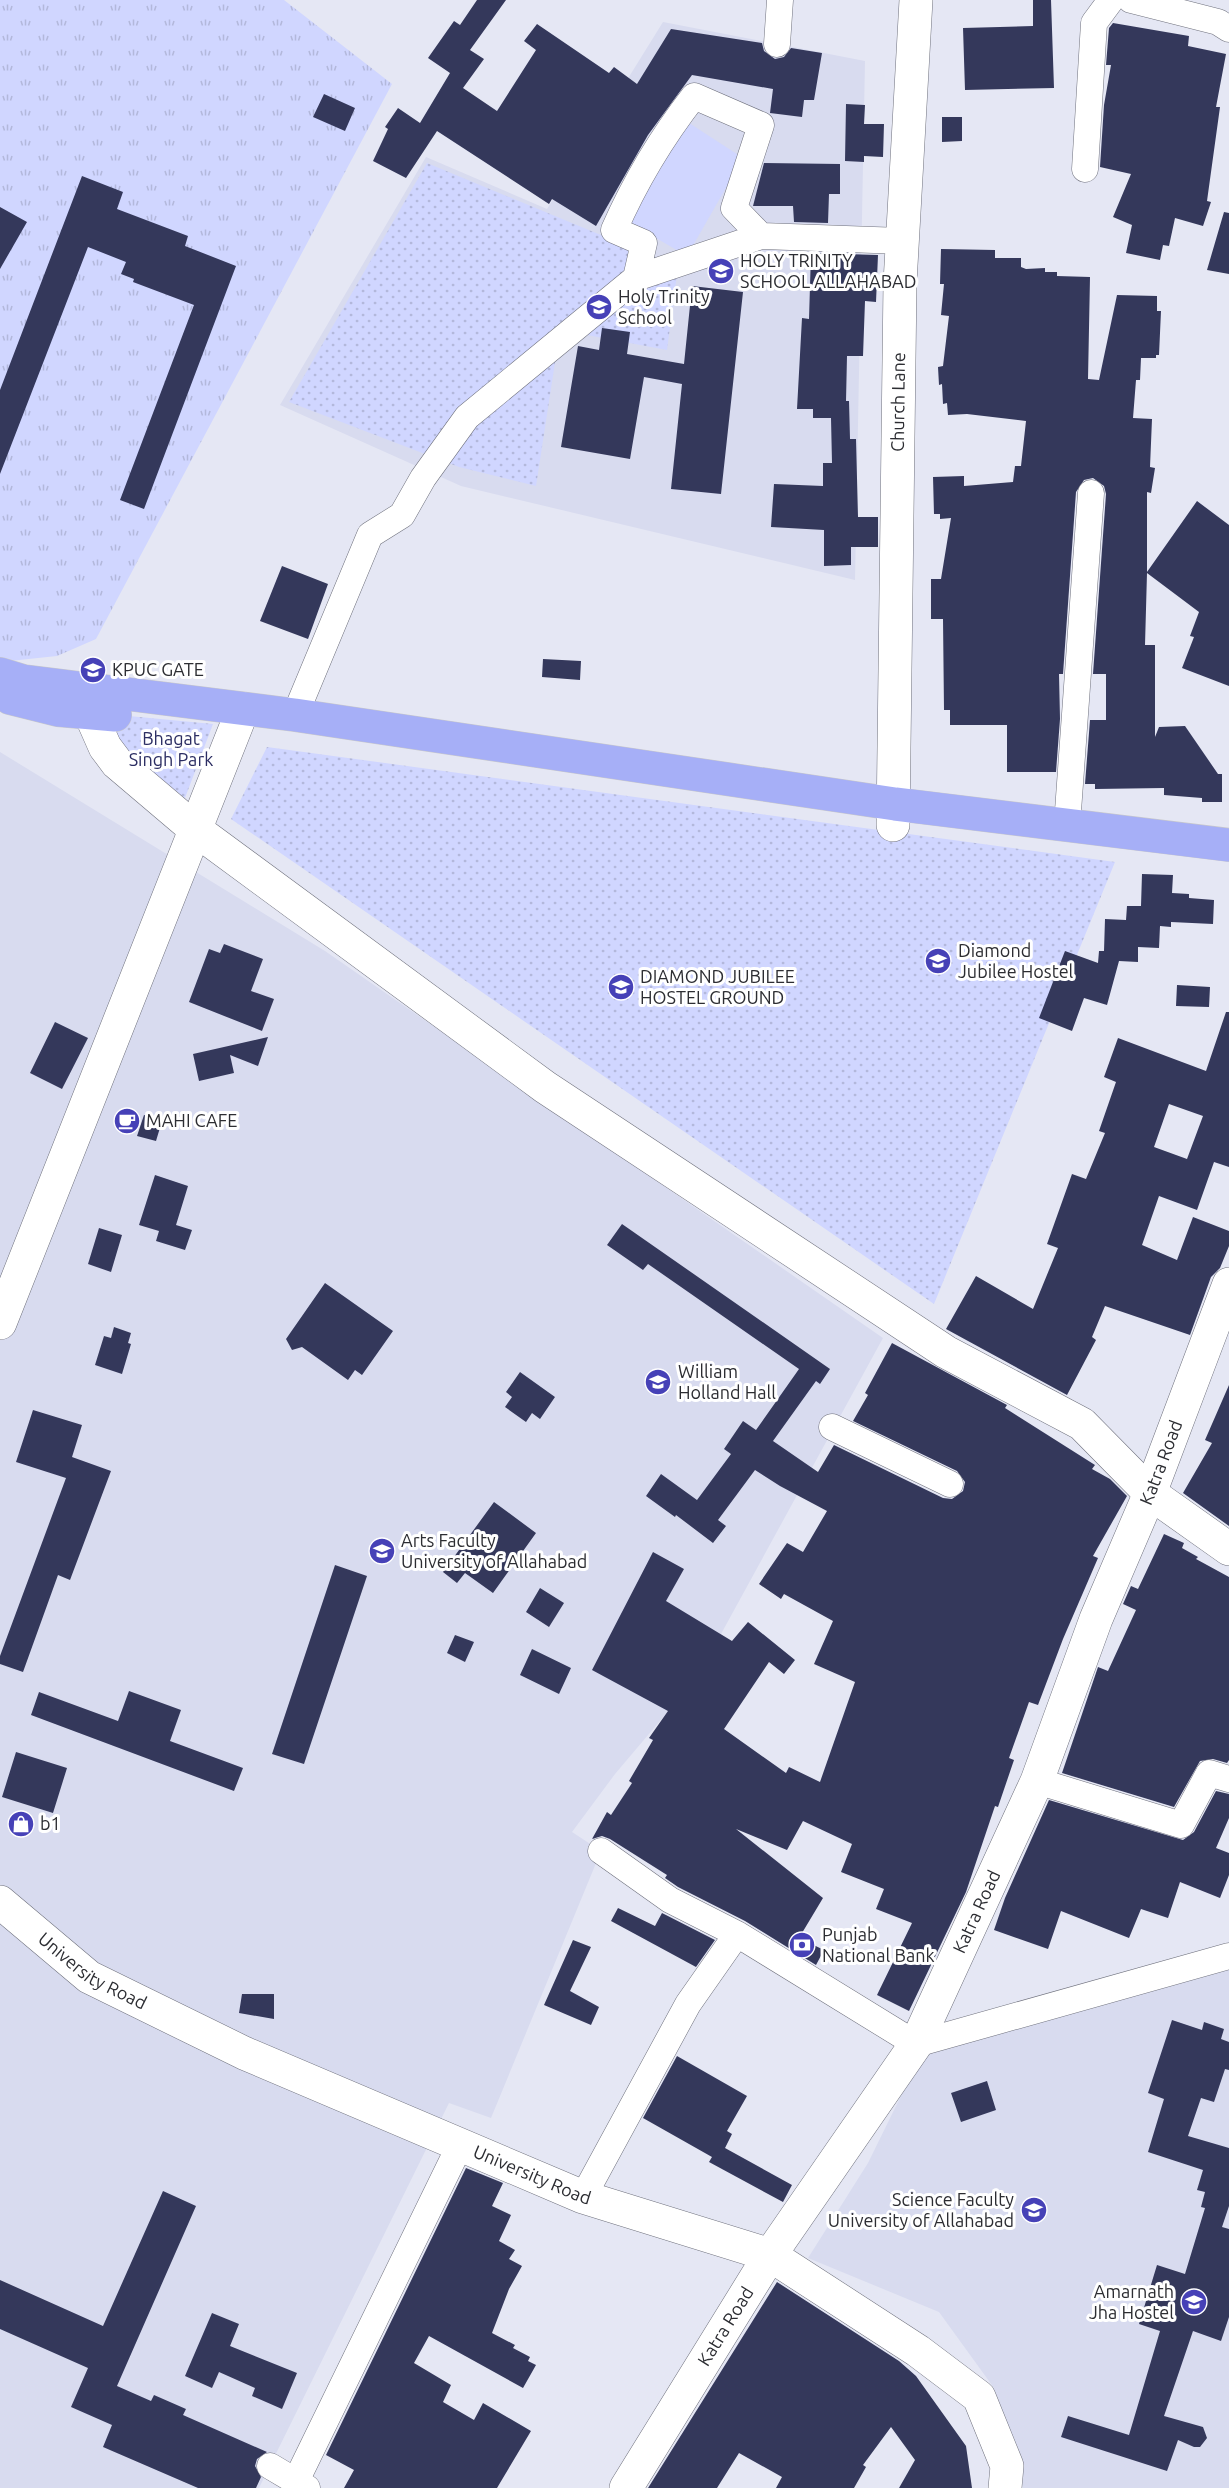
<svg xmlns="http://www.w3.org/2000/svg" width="1229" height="2488" font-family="Ubuntu,sans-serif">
	<defs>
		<pattern id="grass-tufts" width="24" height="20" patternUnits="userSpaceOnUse" patternTransform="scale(1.5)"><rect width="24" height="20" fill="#d0d6ff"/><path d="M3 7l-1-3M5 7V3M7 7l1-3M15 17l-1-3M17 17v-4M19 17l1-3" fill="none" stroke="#b3b8db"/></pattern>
		<pattern id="park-dots" width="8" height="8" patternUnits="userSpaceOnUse" patternTransform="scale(1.5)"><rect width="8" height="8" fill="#d0d6ff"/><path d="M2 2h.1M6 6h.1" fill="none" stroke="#b3b8db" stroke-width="1.8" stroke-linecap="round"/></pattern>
	</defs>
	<rect width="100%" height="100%" fill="#e5e7f4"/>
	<path fill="#d8dbef" d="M663,22L865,61L855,580L461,486L280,405L426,157L547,209Z
		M0,752L325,951L883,1338L698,1676L615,1774L572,1832L601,1851L491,2118L449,2103L259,2488H0Z
		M1229,1954V2488H1023L1022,2474L994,2388L939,2312L808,2258L868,2163L924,2049Z"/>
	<path fill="url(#grass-tufts)" d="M0,0H284L392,84L96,639L57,656L0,662Z"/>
	<path fill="url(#park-dots)" d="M427,163L678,267L667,350L560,330L536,486L459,467L289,402Z
		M76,711L213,724L185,798Z
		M267,747L1115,862L934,1304L231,819Z"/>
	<path fill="#d0d6ff" d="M686,121L743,158L687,256L625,220Z"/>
	<path fill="#34385b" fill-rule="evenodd" d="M477,0H506L470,50L484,59L463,88L497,111L536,50L524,41L537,24L609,73L614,67L637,84L671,29L762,43L764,51L775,59L784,57L791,48L822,53L814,100H804L802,117L770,113L773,89L692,75L648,135L596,226L552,199L549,204L437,131L406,178L373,161L388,129L385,127L398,108L420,123L450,73L428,58L454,21L460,25Z
		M1033,0H1051L1054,88L965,90L963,28L1033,26Z
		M1113,23L1189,36L1188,46L1226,54L1216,107H1220L1207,201L1211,202L1203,226L1175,218L1169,246L1163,245L1160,260L1126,253L1132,225L1113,217L1131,174L1100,167L1104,105L1111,65H1106L1109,28Z
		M324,94L355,108L345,131L313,117Z
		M846,104L865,105L864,124H884L883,157L864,156V162L845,161Z
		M942,117H962V141L942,142Z
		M764,163L840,164V194H829L828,223L794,222L793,206H753Z
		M82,176L123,192L117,209L188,236L185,246L236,266L144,509L120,500L194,305L133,282L134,279L121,274L126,262L88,247L0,474V390Z
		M0,207L27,222L0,269Z
		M1224,212L1229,213V274L1207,270Z
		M941,249L995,250V258H1021V267L1026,269L1045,268V272H1057V276L1090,277L1088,379L1099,380L1117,295L1157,296V311H1161L1159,355H1156V358H1141L1140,380H1136L1133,418L1152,419L1150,467L1155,468L1151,493L1147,492V572L1197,501L1229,525V686L1182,668L1194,637L1190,636L1199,612L1147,573L1145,645H1155V737L1159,727L1185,726L1218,774H1222V802H1202V798L1164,795V788L1095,789V784H1085L1090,720H1106V674H1093L1106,494L1104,486L1093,478L1084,480L1076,492L1063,674H1059L1060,719L1056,772H1007V725H950V710H944L943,619H931V579H941L951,518L940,519V514H934L933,477L964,476V486L1013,482L1015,466H1021L1026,421L967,414L948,415L947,403L943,404L942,384L939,385L938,367L943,366L949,316L941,315L944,284H940Z
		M811,253L878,255L876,302L865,301L863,356H847L846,401H849L850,439H856L858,517H878V547H851V565L824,566V530L771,527L774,484L823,486V463H832L831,418H813V409H797L802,318L809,319Z
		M692,286L743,292L721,494L671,489L682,384L644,377L630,459L561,447L578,346L599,350L602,328L630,332L627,354L684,364Z
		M282,566L328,584L308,639L260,621Z
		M543,659L581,661L580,680L542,677Z
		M1142,874L1173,875L1172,893L1189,894V898L1214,900L1213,924L1171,922V927L1160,926L1159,948L1138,947V962L1119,961L1107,1005L1084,998L1072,1031L1039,1018L1065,951L1098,963L1099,951H1104L1105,919L1126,920L1127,906H1141Z
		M224,944L263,959L251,991L274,999L262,1031L189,1002L209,949L220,953Z
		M1177,985L1210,987L1209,1007L1176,1006Z
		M1226,1012H1229V1167L1214,1162L1197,1210L1159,1196L1142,1245L1177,1260L1193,1217L1229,1231V1246L1220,1268L1211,1277L1190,1335L1105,1306L1092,1337L1096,1340L1067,1395L946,1329L976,1276L1033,1309L1058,1248L1047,1244L1072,1174L1086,1179L1105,1133L1099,1131L1116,1082L1104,1077L1118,1038L1206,1071ZM1169,1104L1203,1116L1187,1159L1154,1147Z
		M55,1022L88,1038L62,1089L30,1073Z
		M268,1037L258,1066L230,1055L234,1073L199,1081L193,1054Z
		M144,1115L162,1121L156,1141L137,1136Z
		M155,1175L188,1186L176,1225L192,1230L185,1250L156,1241L159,1231L139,1225Z
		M622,1224L830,1369L820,1384L816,1381L773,1441L818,1472L834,1445L943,1498L952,1499L963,1491L965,1482L957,1471L853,1421L868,1395L865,1393L892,1343L1007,1405L1005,1408L1095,1465L1092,1469L1110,1479L1127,1496L1093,1556L1098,1558L1063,1639L1038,1705L1029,1702L1009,1758L1014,1760L998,1807L995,1806L966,1892L909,2011L877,1995L912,1923L876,1909L884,1889L841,1872L852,1844L803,1821L787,1850L736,1829L823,1898L799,1938L824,1950L816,1965L745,1921L678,1887L665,1878L667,1875L610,1839L602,1836L592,1839L607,1812L611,1815L632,1783L629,1781L653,1740L649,1738L668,1711L592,1670L653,1552L684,1569L666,1601L732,1641L748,1622L795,1660L784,1674L769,1662L724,1729L786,1773L789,1767L820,1782L855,1682L814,1664L833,1621L784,1594L781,1599L759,1584L787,1543L803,1552L827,1511L780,1486L755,1470L718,1520L726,1526L713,1543L676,1515L675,1517L646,1496L661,1474L697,1500L731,1454L724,1449L743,1421L756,1430L799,1369L648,1264L643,1270L607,1245Z
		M99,1228L122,1235L111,1272L88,1264Z
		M325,1283L393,1331L362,1375L355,1370L348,1380L302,1347L292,1350L286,1339Z
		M114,1327L131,1333L128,1343L131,1344L122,1374L95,1365L104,1336L111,1338Z
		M520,1372L555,1397L540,1419L532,1413L526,1422L505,1407L512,1397L506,1392Z
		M1229,1385V1526L1183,1493L1212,1443L1205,1440Z
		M33,1410L82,1425L72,1457L111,1471L70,1580L58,1575L23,1672L0,1664V1656L66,1478L16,1462Z
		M494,1502L536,1533L493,1593L465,1573L457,1583L443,1572Z
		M1164,1534L1184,1543L1182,1548L1198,1557L1196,1559L1229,1577V1760L1227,1763L1213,1759L1200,1761L1174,1807L1062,1773L1098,1667L1108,1671L1136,1610L1123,1604L1131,1586L1138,1589Z
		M335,1565L367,1576L304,1764L272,1754Z
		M540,1588L564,1603L549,1627L526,1612Z
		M455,1635L474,1642L465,1662L447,1653Z
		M532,1649L571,1668L559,1694L520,1675Z
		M129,1691L181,1710L170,1741L243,1768L234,1791L31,1715L39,1692L118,1721Z
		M16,1752L67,1768L53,1813L2,1797Z
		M1216,1791L1229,1794V1818L1216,1848L1229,1853V1875L1220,1898L1180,1882L1168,1918L1141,1909L1129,1938L1061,1911L1048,1949L994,1930L1005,1898L1049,1800L1183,1840L1194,1832Z
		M618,1908L655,1926L662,1913L715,1940L696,1967L611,1921Z
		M573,1940L591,1947L570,1991L599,2007L591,2025L544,2005Z
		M242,1994H274V2019L239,2013Z
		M1172,2020L1202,2030L1204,2022L1224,2029L1221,2039L1229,2042V2070L1225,2069L1214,2102L1201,2098L1188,2136L1229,2148V2206L1222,2227L1229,2229V2317L1221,2341L1193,2331L1164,2416L1203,2427L1207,2438L1200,2447H1194L1178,2440L1167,2471L1061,2437L1068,2416L1129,2435L1160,2331L1139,2324L1157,2265L1185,2274L1205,2208L1201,2207L1205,2192L1197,2190L1203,2170L1148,2152L1164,2099L1148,2093Z
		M677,2056L747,2096L727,2131L732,2134L725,2148L792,2185L783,2202L709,2162L712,2157L643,2118Z
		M987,2081L996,2110L961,2122L951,2093Z
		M466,2168L503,2183L492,2206L511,2215L499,2241L515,2250L509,2259L522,2266L509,2289L492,2333L515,2345L513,2348L530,2357L528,2361L536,2365L523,2388L429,2336L414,2363L451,2385L443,2402L474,2420L483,2403L531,2431L497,2488H344L354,2470L326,2455Z
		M163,2191L196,2206L117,2386L151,2401L154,2395L186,2409L183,2415L267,2452L257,2459L255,2466L261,2477L256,2488H198L103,2447L112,2425L71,2407L88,2368L0,2329V2280L103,2326Z
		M777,2282L899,2361L916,2376L966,2446L972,2488H899L915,2460L891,2427L863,2465L866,2467L854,2488H776L782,2477L739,2453L717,2488H648Z
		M212,2313L239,2324L230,2346L297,2373L282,2409L252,2396L255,2388L219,2372L212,2388L185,2376Z"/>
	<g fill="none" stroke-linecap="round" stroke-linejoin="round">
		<defs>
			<path id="street" d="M1131,0L1218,22L1229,29
				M777,44L780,0
				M1085,169L1094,23L1111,0
				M636,278L644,243L614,230C635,182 662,137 694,96L761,125L734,208L761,236
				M295,715L370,535L402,515L423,478L467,417L636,278L761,236L902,241
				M1067,825L1091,493
				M832,1427L950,1484
				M1037,1781L1181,1825L1209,1773L1229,1779
				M601,1851L670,1900L737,1934L916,2044L1229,1956
				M583,2197L688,2004L737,1934
				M270,2466L307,2488
				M296,2481L460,2145"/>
			<g id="secondary">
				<path d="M90,713L105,747L117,763L196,830L545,1087L946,1352L1082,1424L1150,1493L1229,1549"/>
				<path id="s1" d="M893,825L900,283L916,0"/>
				<path d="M0,1323L243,709"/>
				<path id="s2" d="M0,1902L89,1977L244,2053L583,2197L770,2255L918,2351L979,2397L1007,2466L1005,2488"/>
				<path id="s3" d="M626,2488L770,2255L916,2044L1037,1781L1096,1619L1150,1493L1229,1284"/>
			</g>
			<path id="highway" d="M0,674L23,681L295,715L895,804L1229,845
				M10,698L58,710L115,715"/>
		</defs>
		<use href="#street" stroke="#6f717d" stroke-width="27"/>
		<use href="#secondary" stroke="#6f717d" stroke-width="34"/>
		<use href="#highway" stroke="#c8c8ca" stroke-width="34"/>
		<use href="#street" stroke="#fff" stroke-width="26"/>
		<use href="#secondary" stroke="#fff" stroke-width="33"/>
		<use href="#highway" stroke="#a6aff7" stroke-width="33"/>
	</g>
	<defs>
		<symbol id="school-disc" viewBox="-11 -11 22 22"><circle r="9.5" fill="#4641b7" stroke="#fff"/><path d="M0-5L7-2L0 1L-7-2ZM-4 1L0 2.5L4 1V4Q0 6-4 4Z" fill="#fff"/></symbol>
		<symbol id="university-disc" viewBox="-11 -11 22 22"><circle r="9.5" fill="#4641b7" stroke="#fff"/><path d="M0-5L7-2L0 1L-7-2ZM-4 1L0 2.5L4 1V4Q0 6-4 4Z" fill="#fff"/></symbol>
		<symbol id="cafe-disc" viewBox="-11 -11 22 22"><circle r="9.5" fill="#4641b7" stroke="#fff"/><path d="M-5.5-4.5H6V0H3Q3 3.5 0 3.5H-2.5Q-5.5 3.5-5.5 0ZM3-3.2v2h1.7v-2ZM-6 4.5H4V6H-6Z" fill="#fff"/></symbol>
		<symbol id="shop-disc" viewBox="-11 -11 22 22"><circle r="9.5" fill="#4641b7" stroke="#fff"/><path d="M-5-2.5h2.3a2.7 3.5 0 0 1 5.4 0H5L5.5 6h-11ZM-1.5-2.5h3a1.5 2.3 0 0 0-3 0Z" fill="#fff"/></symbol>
		<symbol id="bank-disc" viewBox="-11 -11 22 22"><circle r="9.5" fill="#4641b7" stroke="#fff"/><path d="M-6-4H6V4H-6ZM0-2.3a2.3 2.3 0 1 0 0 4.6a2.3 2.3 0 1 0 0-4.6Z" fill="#fff"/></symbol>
	</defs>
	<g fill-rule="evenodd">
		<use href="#school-disc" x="706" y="256" width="30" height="30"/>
		<use href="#school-disc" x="584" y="292" width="30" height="30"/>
		<use href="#university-disc" x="78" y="655" width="30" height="30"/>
		<use href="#university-disc" x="923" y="946" width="30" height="30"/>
		<use href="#university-disc" x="606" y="972" width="30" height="30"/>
		<use href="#cafe-disc" x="112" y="1106" width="30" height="30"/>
		<use href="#university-disc" x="643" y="1367" width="30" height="30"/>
		<use href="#university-disc" x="367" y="1536" width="30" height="30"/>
		<use href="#shop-disc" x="6" y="1809" width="30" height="30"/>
		<use href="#bank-disc" x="787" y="1930" width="30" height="30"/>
		<use href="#university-disc" x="1019" y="2195" width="30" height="30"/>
		<use href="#university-disc" x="1179" y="2287" width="30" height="30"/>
	</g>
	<g text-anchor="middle" stroke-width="6" stroke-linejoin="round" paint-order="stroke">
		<g font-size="18" fill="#2c2d32" stroke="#fff" text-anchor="start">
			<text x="740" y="267">HOLY TRINITY<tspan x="740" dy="21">SCHOOL ALLAHABAD</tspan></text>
			<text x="618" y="303">Holy Trinity<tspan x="618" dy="21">School</tspan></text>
			<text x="112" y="676">KPUC GATE</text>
			<text x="958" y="957">Diamond<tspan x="958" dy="21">Jubilee Hostel</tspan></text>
			<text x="640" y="983">DIAMOND JUBILEE<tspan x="640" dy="21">HOSTEL GROUND</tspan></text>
			<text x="146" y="1127">MAHI CAFE</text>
			<text x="678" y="1378">William<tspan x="678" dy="21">Holland Hall</tspan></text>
			<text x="401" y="1547">Arts Faculty<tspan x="401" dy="21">University of Allahabad</tspan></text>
			<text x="40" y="1830">b1</text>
			<text x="822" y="1941">Punjab<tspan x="822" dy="21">National Bank</tspan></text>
			<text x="1014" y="2206" text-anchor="end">Science Faculty<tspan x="1014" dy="21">University of Allahabad</tspan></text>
			<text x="1174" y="2298" text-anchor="end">Amarnath<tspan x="1174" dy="21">Jha Hostel</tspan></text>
		</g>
		<g font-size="18" fill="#2c2d32" stroke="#fff">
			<text dy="6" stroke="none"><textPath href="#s1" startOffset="423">Church Lane</textPath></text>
			<text dy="6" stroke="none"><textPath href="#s3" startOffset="1162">Katra Road</textPath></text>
			<text dy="6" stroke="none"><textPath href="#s3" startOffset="676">Katra Road</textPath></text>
			<text dy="6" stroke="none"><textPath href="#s2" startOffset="116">University Road</textPath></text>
			<text dy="6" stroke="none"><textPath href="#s2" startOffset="602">University Road</textPath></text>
			<text dy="6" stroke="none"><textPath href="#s3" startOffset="190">Katra Road</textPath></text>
		</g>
		<g font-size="18" fill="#2b2d62" stroke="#fff">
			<text x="171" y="745">Bhagat<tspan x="171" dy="21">Singh Park</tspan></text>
		</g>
	</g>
</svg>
